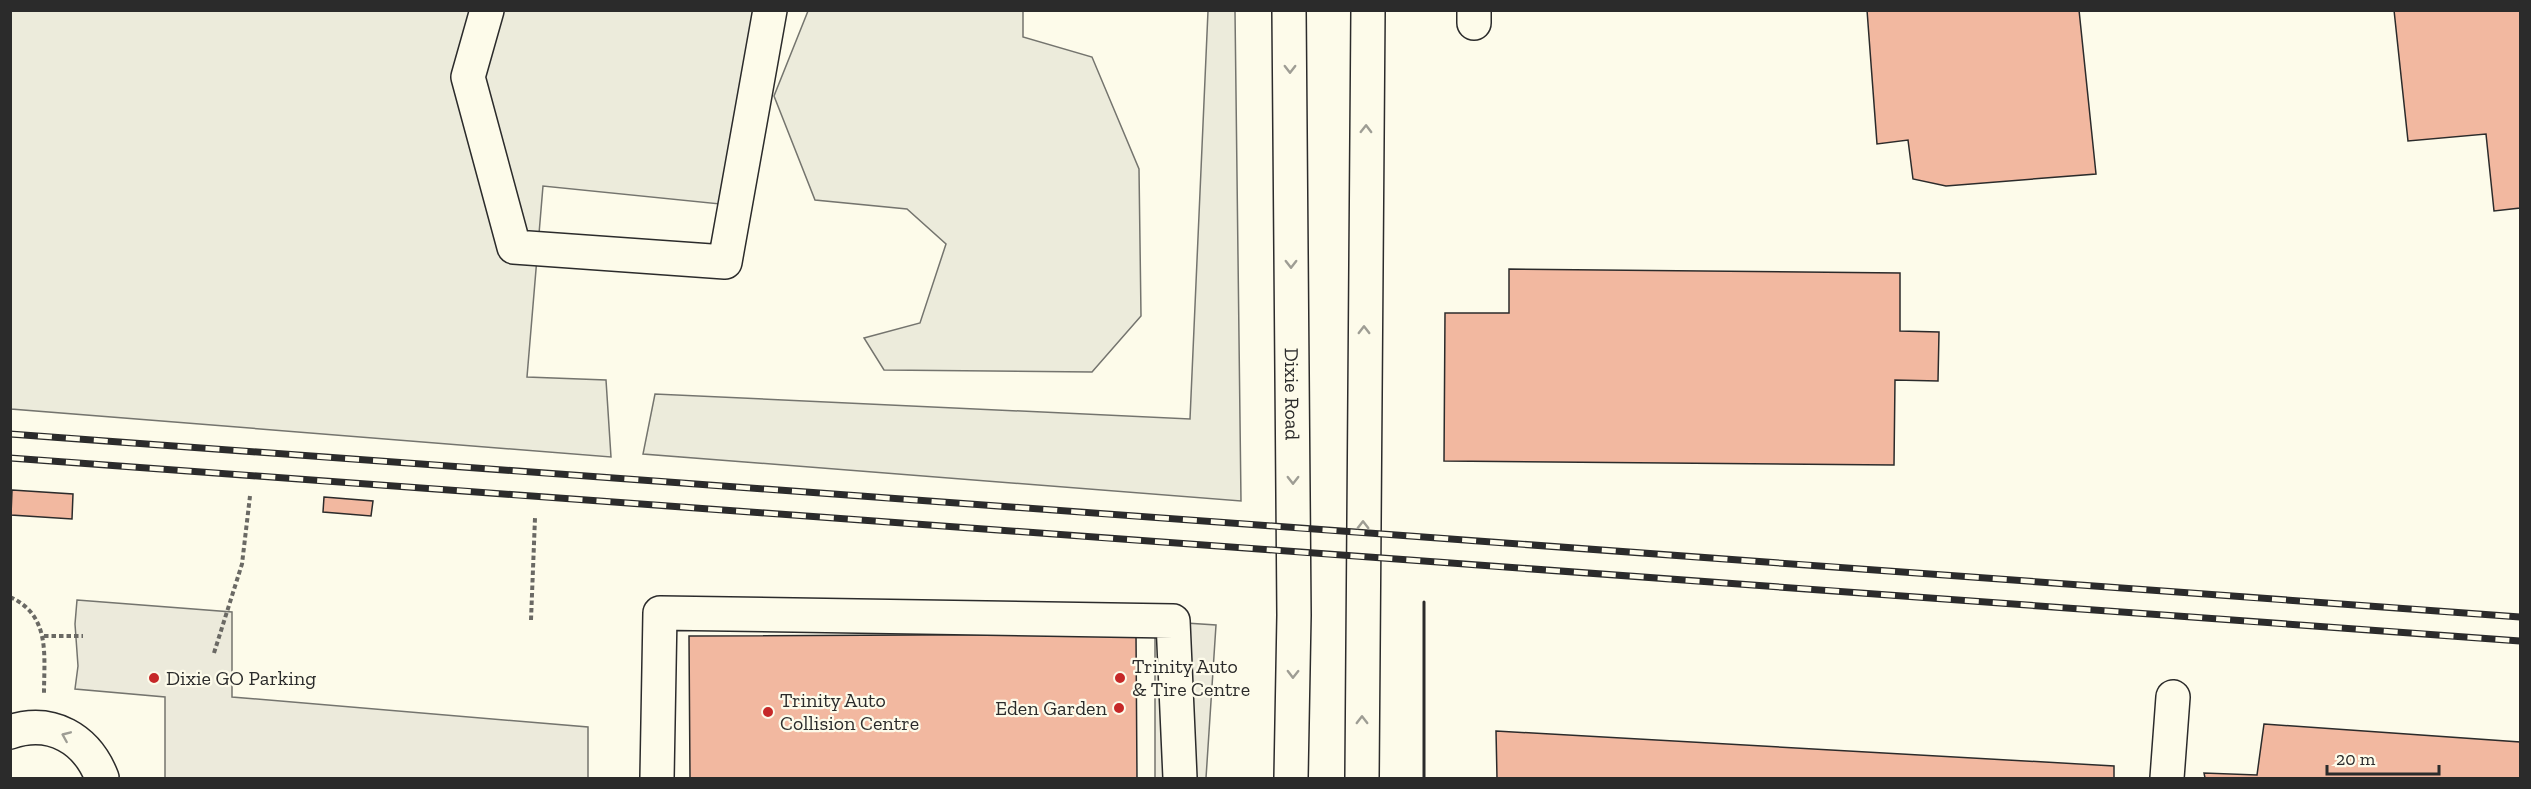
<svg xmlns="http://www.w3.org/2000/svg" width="2531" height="789" font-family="'Zilla Slab',serif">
	<rect width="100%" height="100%" fill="#fdfbea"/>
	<path fill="#ecebdb" stroke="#74746e" stroke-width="1.5" d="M10,11H754L720,204L543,186L527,377L606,380L611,457L11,409Z
		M808,11H1023V37L1092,57L1139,169L1141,316L1092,372L884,370L864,338L920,323L946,244L907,209L815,200L774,96Z
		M1208,11H1235L1241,501L643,454L655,394L1190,419Z"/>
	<path fill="#eceadb" stroke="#74746e" stroke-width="1.5" d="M77,600L232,612V697L588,727V778H165V697L75,689L78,666L75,624Z
		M1155,621L1216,625L1206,778H1155Z"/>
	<path fill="#f2b8a0" stroke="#2b2b2b" stroke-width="1.5" d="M1867,10H2079L2096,174L1946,186L1913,179L1908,140L1877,144Z
		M2394,10H2520V208L2494,211L2486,134L2408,141Z
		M1509,269L1900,273V331L1939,332L1938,381L1895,380L1894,465L1444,461L1445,313H1509Z
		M12,490L73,494L72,519L11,515Z
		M324,497L373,501L371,516L323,512Z
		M1136,634L1137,778H690L689,636Z
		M2264,724L2520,742V778H2205L2204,773L2257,775Z
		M1496,731L2114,766V778H1497Z"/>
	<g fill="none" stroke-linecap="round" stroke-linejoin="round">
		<defs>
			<path id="minor" d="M487,10L468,77L514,247L725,262L770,10
				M1474,23V10
				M10,732C52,718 87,739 102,778
				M657,778L660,613L1173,621L1180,778
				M2167,778L2173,697"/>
			<g id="major">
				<path id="s1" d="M1289,10L1294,615L1291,778"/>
				<path d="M1362,778L1368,10"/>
			</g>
		</defs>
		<use href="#minor" stroke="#2b2b2b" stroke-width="36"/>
		<use href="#major" stroke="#2b2b2b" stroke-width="36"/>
		<path stroke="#6a6964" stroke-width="4" stroke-dasharray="4.5 3" stroke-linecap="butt" d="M10,597C51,615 44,656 44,693
			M531,620L535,518
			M44,636H83
			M214,653L242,564L250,496"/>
		<use href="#minor" stroke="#fdfbea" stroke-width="33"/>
		<use href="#major" stroke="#fdfbea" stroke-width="33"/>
		<defs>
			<path id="rail" d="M10,434L2520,617
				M10,458L2520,641"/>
		</defs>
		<use href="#rail" stroke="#2b2b2b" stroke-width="7"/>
		<use href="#rail" stroke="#fdfbea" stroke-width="4.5" stroke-dasharray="14" stroke-linecap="butt"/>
		<path stroke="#2b2b2b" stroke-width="3" d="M1424,778V602"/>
	</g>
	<defs><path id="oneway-chevron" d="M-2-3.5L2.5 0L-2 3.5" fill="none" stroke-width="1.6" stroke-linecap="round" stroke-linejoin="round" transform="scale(1.5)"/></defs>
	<g stroke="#9e9d94">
		<use href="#oneway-chevron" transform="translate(1290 69) rotate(90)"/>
		<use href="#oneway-chevron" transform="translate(1366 129) rotate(-89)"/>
		<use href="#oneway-chevron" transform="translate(1291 264) rotate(90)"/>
		<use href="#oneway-chevron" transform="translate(1364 330) rotate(-90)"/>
		<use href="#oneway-chevron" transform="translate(1293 480) rotate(90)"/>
		<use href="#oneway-chevron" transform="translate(1363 525) rotate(-90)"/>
		<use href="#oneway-chevron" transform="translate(1293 674) rotate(91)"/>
		<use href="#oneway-chevron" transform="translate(1362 720) rotate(-90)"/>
		<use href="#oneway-chevron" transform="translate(66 736) rotate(-157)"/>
	</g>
	<g fill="#c62828" stroke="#fdfbea" stroke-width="2">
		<circle cx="154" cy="678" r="6"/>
		<circle cx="1120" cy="678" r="6"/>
		<circle cx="1119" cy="708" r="6"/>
		<circle cx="768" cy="712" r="6"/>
	</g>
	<g text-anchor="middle" stroke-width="4.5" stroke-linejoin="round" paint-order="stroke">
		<g font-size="20" fill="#2b2b2b" stroke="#fdfbea">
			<text dy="7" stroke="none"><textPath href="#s1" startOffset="384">Dixie Road</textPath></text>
		</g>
		<g font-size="20" fill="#2b2b2b" stroke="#fdfbea" text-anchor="start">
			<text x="1132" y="673">Trinity Auto<tspan x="1132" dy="23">&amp; Tire Centre</tspan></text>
			<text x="166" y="685">Dixie GO Parking</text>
			<text x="780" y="707">Trinity Auto<tspan x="780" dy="23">Collision Centre</tspan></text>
			<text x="1107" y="715" text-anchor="end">Eden Garden</text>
		</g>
	</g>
	<rect width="2531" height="789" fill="none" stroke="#2b2b2b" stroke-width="24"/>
	<path d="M2327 765v9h112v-9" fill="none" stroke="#2b2b2b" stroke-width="3"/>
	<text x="2336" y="765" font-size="18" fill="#2b2b2b" stroke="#fdfbea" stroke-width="4.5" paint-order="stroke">20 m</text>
</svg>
